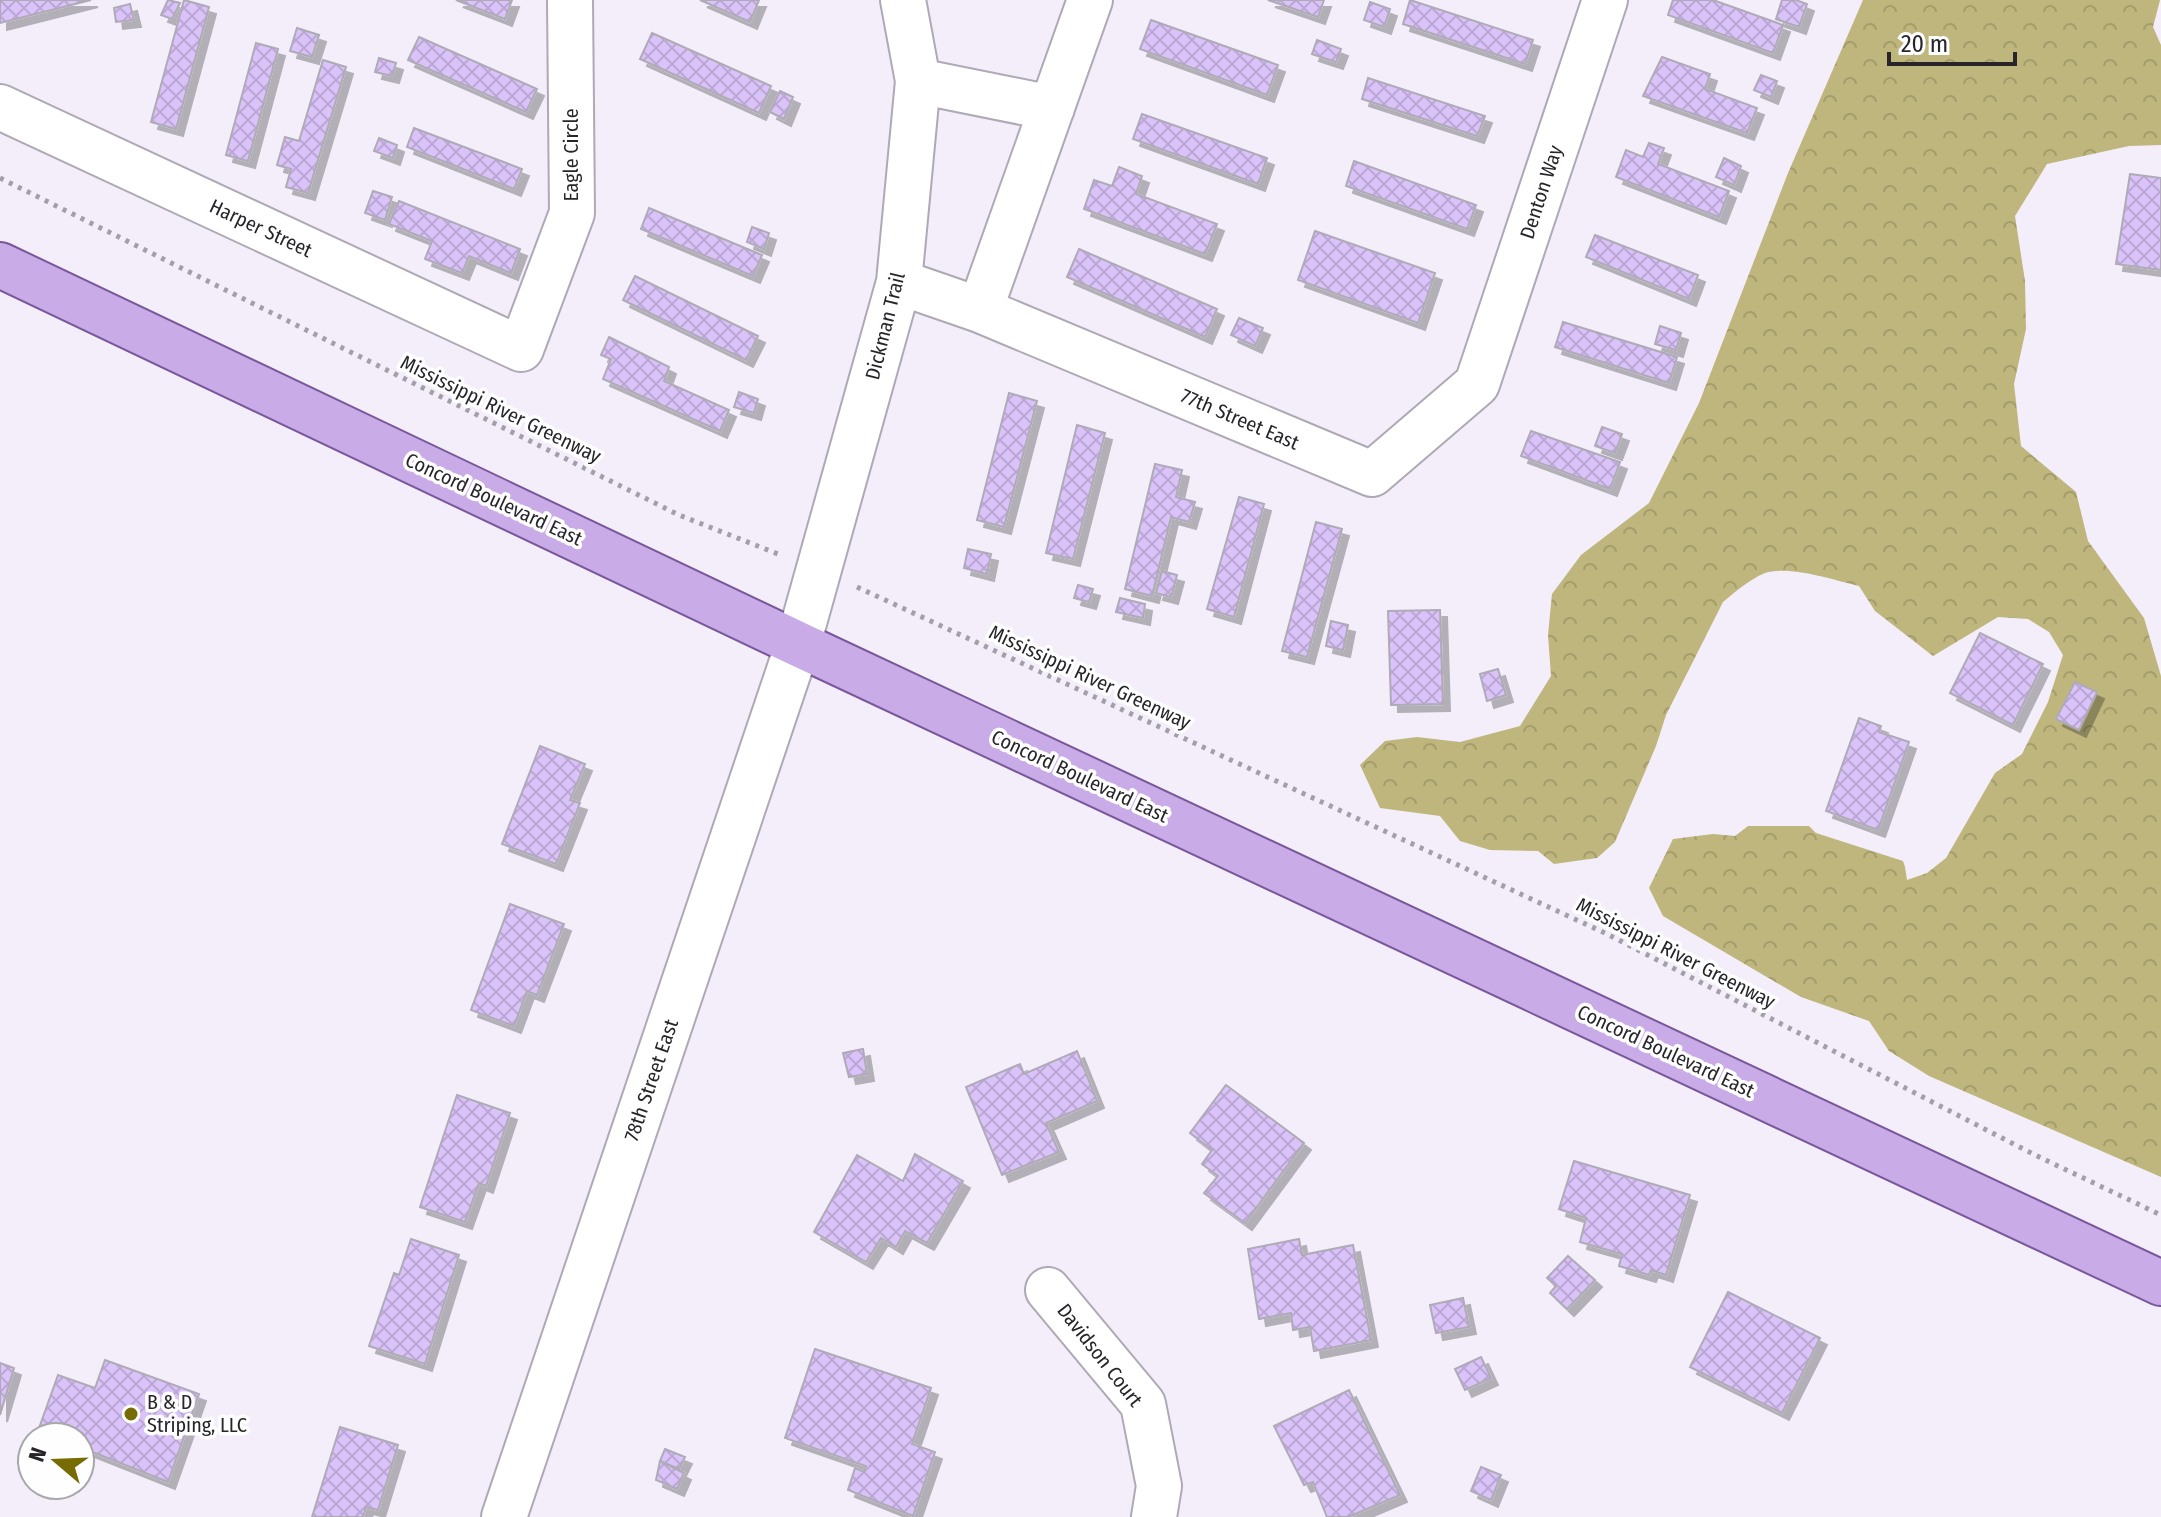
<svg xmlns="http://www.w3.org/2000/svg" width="2161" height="1517" font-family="'Fira Sans Condensed',sans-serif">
	<defs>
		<pattern id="forest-crowns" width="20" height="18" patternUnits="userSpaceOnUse" patternTransform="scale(2)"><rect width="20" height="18" fill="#beb67c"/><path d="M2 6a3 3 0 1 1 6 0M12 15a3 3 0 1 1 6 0" fill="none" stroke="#a39c6b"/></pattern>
		<pattern id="building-cross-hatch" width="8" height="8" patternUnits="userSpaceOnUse" patternTransform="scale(2)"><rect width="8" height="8" fill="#dac3f9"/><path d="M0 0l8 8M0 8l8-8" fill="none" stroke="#bba7d6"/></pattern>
		<filter id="shadow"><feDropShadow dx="7" dy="7" stdDeviation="0" flood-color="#0004"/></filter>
	</defs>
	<rect width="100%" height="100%" fill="#f3eefa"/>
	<path fill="url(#forest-crowns)" d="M1863,0H2160L2153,27L2161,45V145L2129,146L2047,164L2015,216L2025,281L2026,329L2014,384L2021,446L2076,492L2088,541L2144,618L2161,676V1177L1929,1076L1889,1051L1869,1021L1801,997L1663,916L1649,888L1673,839L1713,834L1735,836L1748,826H1809L1816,833L1903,861L1905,867L1907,880L1927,873L1946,858L1995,773L2022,754L2048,702L2063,655L2049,632L2028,619L1998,617L1933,656L1875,611L1859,586C1834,580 1789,565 1765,573C1750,579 1735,592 1723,602L1666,715L1656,746L1615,842L1597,858L1554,864L1538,851L1490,850L1460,841L1440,816L1380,808L1360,765L1385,741L1417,737L1460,742L1520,726L1551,676L1548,635L1552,594L1581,555L1649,503L1699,403L1788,173Z"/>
	<path fill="url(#building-cross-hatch)" stroke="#afabb6" stroke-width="2" filter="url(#shadow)" d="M0,0H91L0,23Z
		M168,0L180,3L172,19L161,15Z
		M184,0L209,7L176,129L151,122Z
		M456,0H512L505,19Z
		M700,0H759L750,22Z
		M1268,0H1324L1318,17Z
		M1410,0L1533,40L1525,64L1403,24Z
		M1673,0H1713L1783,25L1773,53L1668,15Z
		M1782,0H1796L1807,4L1799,27L1776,19Z
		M1370,2L1390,9L1384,27L1364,20Z
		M130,4L134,20L116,22L114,8Z
		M1151,20L1278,65L1267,95L1140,49Z
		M297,28L319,35L312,57L290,51Z
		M652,33L771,86L759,113L640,59Z
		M419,37L537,89L526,112L408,60Z
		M1317,40L1341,49L1336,62L1312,54Z
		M256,43L278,49L248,161L226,155Z
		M1662,57L1710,74L1705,89L1757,108L1747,133L1643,96Z
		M379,58L396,63L392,76L375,72Z
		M323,60L346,67L308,193L286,187L291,169L277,165L285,137L299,141Z
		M1761,75L1777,81L1771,97L1754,90Z
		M1368,78L1485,116L1477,136L1362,99Z
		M780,91L793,97L784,119L770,112Z
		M1142,114L1267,158L1258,184L1133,139Z
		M414,128L522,169L514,189L407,147Z
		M379,138L397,145L393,158L374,151Z
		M1649,143L1664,148L1658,164L1729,191L1719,217L1616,177L1626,150L1643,157Z
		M1724,158L1741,166L1734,185L1716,177Z
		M1354,161L1476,205L1467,229L1346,186Z
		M1119,167L1142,176L1136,194L1217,224L1205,254L1084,209L1094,180L1112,186Z
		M2130,174L2161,178V270L2116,264Z
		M373,191L392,197L385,220L365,213Z
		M399,201L520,249L511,273L469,256L462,273L425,259L432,241L389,224Z
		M649,208L762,255L753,276L641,229Z
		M752,227L769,233L764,249L747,242Z
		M1315,231L1435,273L1418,323L1298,280Z
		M1595,235L1698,275L1689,299L1586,257Z
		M1079,249L1217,309L1205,337L1067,277Z
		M635,276L758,336L746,360L623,300Z
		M1239,318L1263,328L1255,346L1231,335Z
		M1563,322L1677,357L1669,383L1555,347Z
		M1660,326L1681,333L1676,350L1655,344Z
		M609,337L669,367L664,381L729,410L720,431L603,379L611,359L601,355Z
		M739,392L758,399L754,413L734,407Z
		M1009,393L1037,401L1004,527L977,520Z
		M1077,425L1105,433L1073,559L1046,553Z
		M1602,427L1622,434L1615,453L1595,446Z
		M1531,431L1620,462L1610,489L1521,456Z
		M1155,464L1182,470L1176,497L1195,502L1189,522L1171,517L1152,596L1125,589Z
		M1239,497L1264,504L1234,617L1207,609Z
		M1316,522L1342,529L1307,657L1282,651Z
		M968,549L991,554L987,574L964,568Z
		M1162,571L1177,575L1171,597L1156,593Z
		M1078,585L1093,589L1089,602L1074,598Z
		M1120,598L1145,604L1143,618L1116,612Z
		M1440,610L1443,704L1391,705L1388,611Z
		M1331,621L1348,625L1343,650L1326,646Z
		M1980,633L2043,664L2013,725L1950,693Z
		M1498,669L1506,695L1487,701L1480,674Z
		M2075,682L2097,692L2079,730L2056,719Z
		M1859,718L1881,726L1879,732L1909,742L1878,830L1826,811Z
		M540,746L585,764L570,800L580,803L556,864L502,844Z
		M510,904L564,924L537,995L527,991L514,1026L471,1010Z
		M863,1049L867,1074L849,1077L843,1053Z
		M1077,1051L1097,1101L1046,1123L1059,1152L1002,1175L966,1087L1020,1064L1024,1074Z
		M1226,1085L1304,1143L1245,1223L1204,1193L1218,1176L1202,1164L1212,1150L1190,1133Z
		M457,1095L510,1113L486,1186L479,1183L465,1222L420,1207Z
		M915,1154L963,1181L927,1243L905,1231L896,1247L881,1238L866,1262L814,1232L857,1155L903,1181Z
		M1574,1161L1690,1195L1666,1275L1651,1270L1649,1275L1619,1266L1622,1254L1580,1242L1586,1218L1559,1209Z
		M411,1239L459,1255L425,1364L369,1346L394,1273L399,1275Z
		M1299,1239L1302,1255L1353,1245L1371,1340L1314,1351L1310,1327L1293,1330L1291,1313L1259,1319L1248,1249Z
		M1568,1256L1595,1280L1567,1309L1550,1293L1556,1286L1547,1278Z
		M1728,1292L1820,1338L1782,1413L1690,1367Z
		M1463,1298L1469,1327L1436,1333L1430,1305Z
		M815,1349L931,1388L912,1444L935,1452L913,1516L848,1490L855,1468L864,1472L866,1466L785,1438Z
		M1481,1357L1491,1378L1465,1390L1455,1369Z
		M105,1360L199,1394L168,1482L80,1447V1437H54L38,1431L58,1375L95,1388Z
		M0,1363L14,1368L0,1415Z
		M1349,1390L1400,1495L1348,1517H1327L1313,1482L1304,1485L1274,1426Z
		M340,1427L398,1445L378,1510L366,1507L363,1517H312Z
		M665,1449L685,1457L679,1469L660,1461Z
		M660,1461L684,1473L677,1489L656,1480Z
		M1481,1467L1501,1475L1491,1500L1471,1491Z"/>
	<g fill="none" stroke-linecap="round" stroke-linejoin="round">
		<defs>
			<path id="minor" d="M918,81L1052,108
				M0,107L521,349L572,213L570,0
				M899,282L980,310L1372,474L1477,384L1605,0
				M980,310L1090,0
				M1048,1290L1143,1404L1159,1486L1154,1517
				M504,1517L798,644L899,282L918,81L903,0"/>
			<path id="major" d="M0,265L798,644L2161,1283"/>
		</defs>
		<use href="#minor" stroke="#aea9b4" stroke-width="48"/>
		<use href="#major" stroke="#78589a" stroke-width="48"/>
		<path stroke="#a39fa9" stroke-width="5" stroke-dasharray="4 6" stroke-linecap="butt" d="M0,178L679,515L778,554
			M857,587L1607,934L2035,1155L2161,1215"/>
		<use href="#minor" stroke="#fff" stroke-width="44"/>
		<use href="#major" stroke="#c8abe7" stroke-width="44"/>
	</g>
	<circle fill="#776b04" stroke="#fefefe" stroke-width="3" cx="131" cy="1414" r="8"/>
	<g text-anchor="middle" stroke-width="7" stroke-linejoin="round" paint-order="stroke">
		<g font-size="20" fill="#27252a" stroke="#fefefe">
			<text transform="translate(571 155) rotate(-90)" y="7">Eagle Circle</text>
			<text transform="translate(1541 192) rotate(-72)" y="7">Denton Way</text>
			<text transform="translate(261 228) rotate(25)" y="7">Harper Street</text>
			<text transform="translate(885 326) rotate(-76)" y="7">Dickman Trail</text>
			<text transform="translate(501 409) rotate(26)" y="7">Mississippi River Greenway</text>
			<text transform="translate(1240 419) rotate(23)" y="7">77th Street East</text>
			<text transform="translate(494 499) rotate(25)" y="7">Concord Boulevard East</text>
			<text transform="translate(1090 677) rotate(25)" y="7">Mississippi River Greenway</text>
			<text transform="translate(1080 776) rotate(25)" y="7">Concord Boulevard East</text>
			<text transform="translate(1676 953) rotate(27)" y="7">Mississippi River Greenway</text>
			<text transform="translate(1666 1051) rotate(25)" y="7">Concord Boulevard East</text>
			<text transform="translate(651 1080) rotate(-71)" y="7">78th Street East</text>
			<text transform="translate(1100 1355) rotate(52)" y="7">Davidson Court</text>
		</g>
		<g font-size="20" fill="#27252a" stroke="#fefefe" text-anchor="start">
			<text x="147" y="1409">B &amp; D<tspan x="147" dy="23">Striping, LLC</tspan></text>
		</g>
	</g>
	<g transform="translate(56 1461) rotate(289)"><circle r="38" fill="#fefefe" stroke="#a8a7a9" stroke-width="2"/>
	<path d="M0-6L14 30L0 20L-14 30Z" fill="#776b04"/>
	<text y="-12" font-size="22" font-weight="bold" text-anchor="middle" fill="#27252a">N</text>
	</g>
	<path d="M1889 52v12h126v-12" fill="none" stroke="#27252a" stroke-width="4"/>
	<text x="1901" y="52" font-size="24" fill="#27252a" stroke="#fefefe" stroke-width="6" paint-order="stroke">20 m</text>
</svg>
